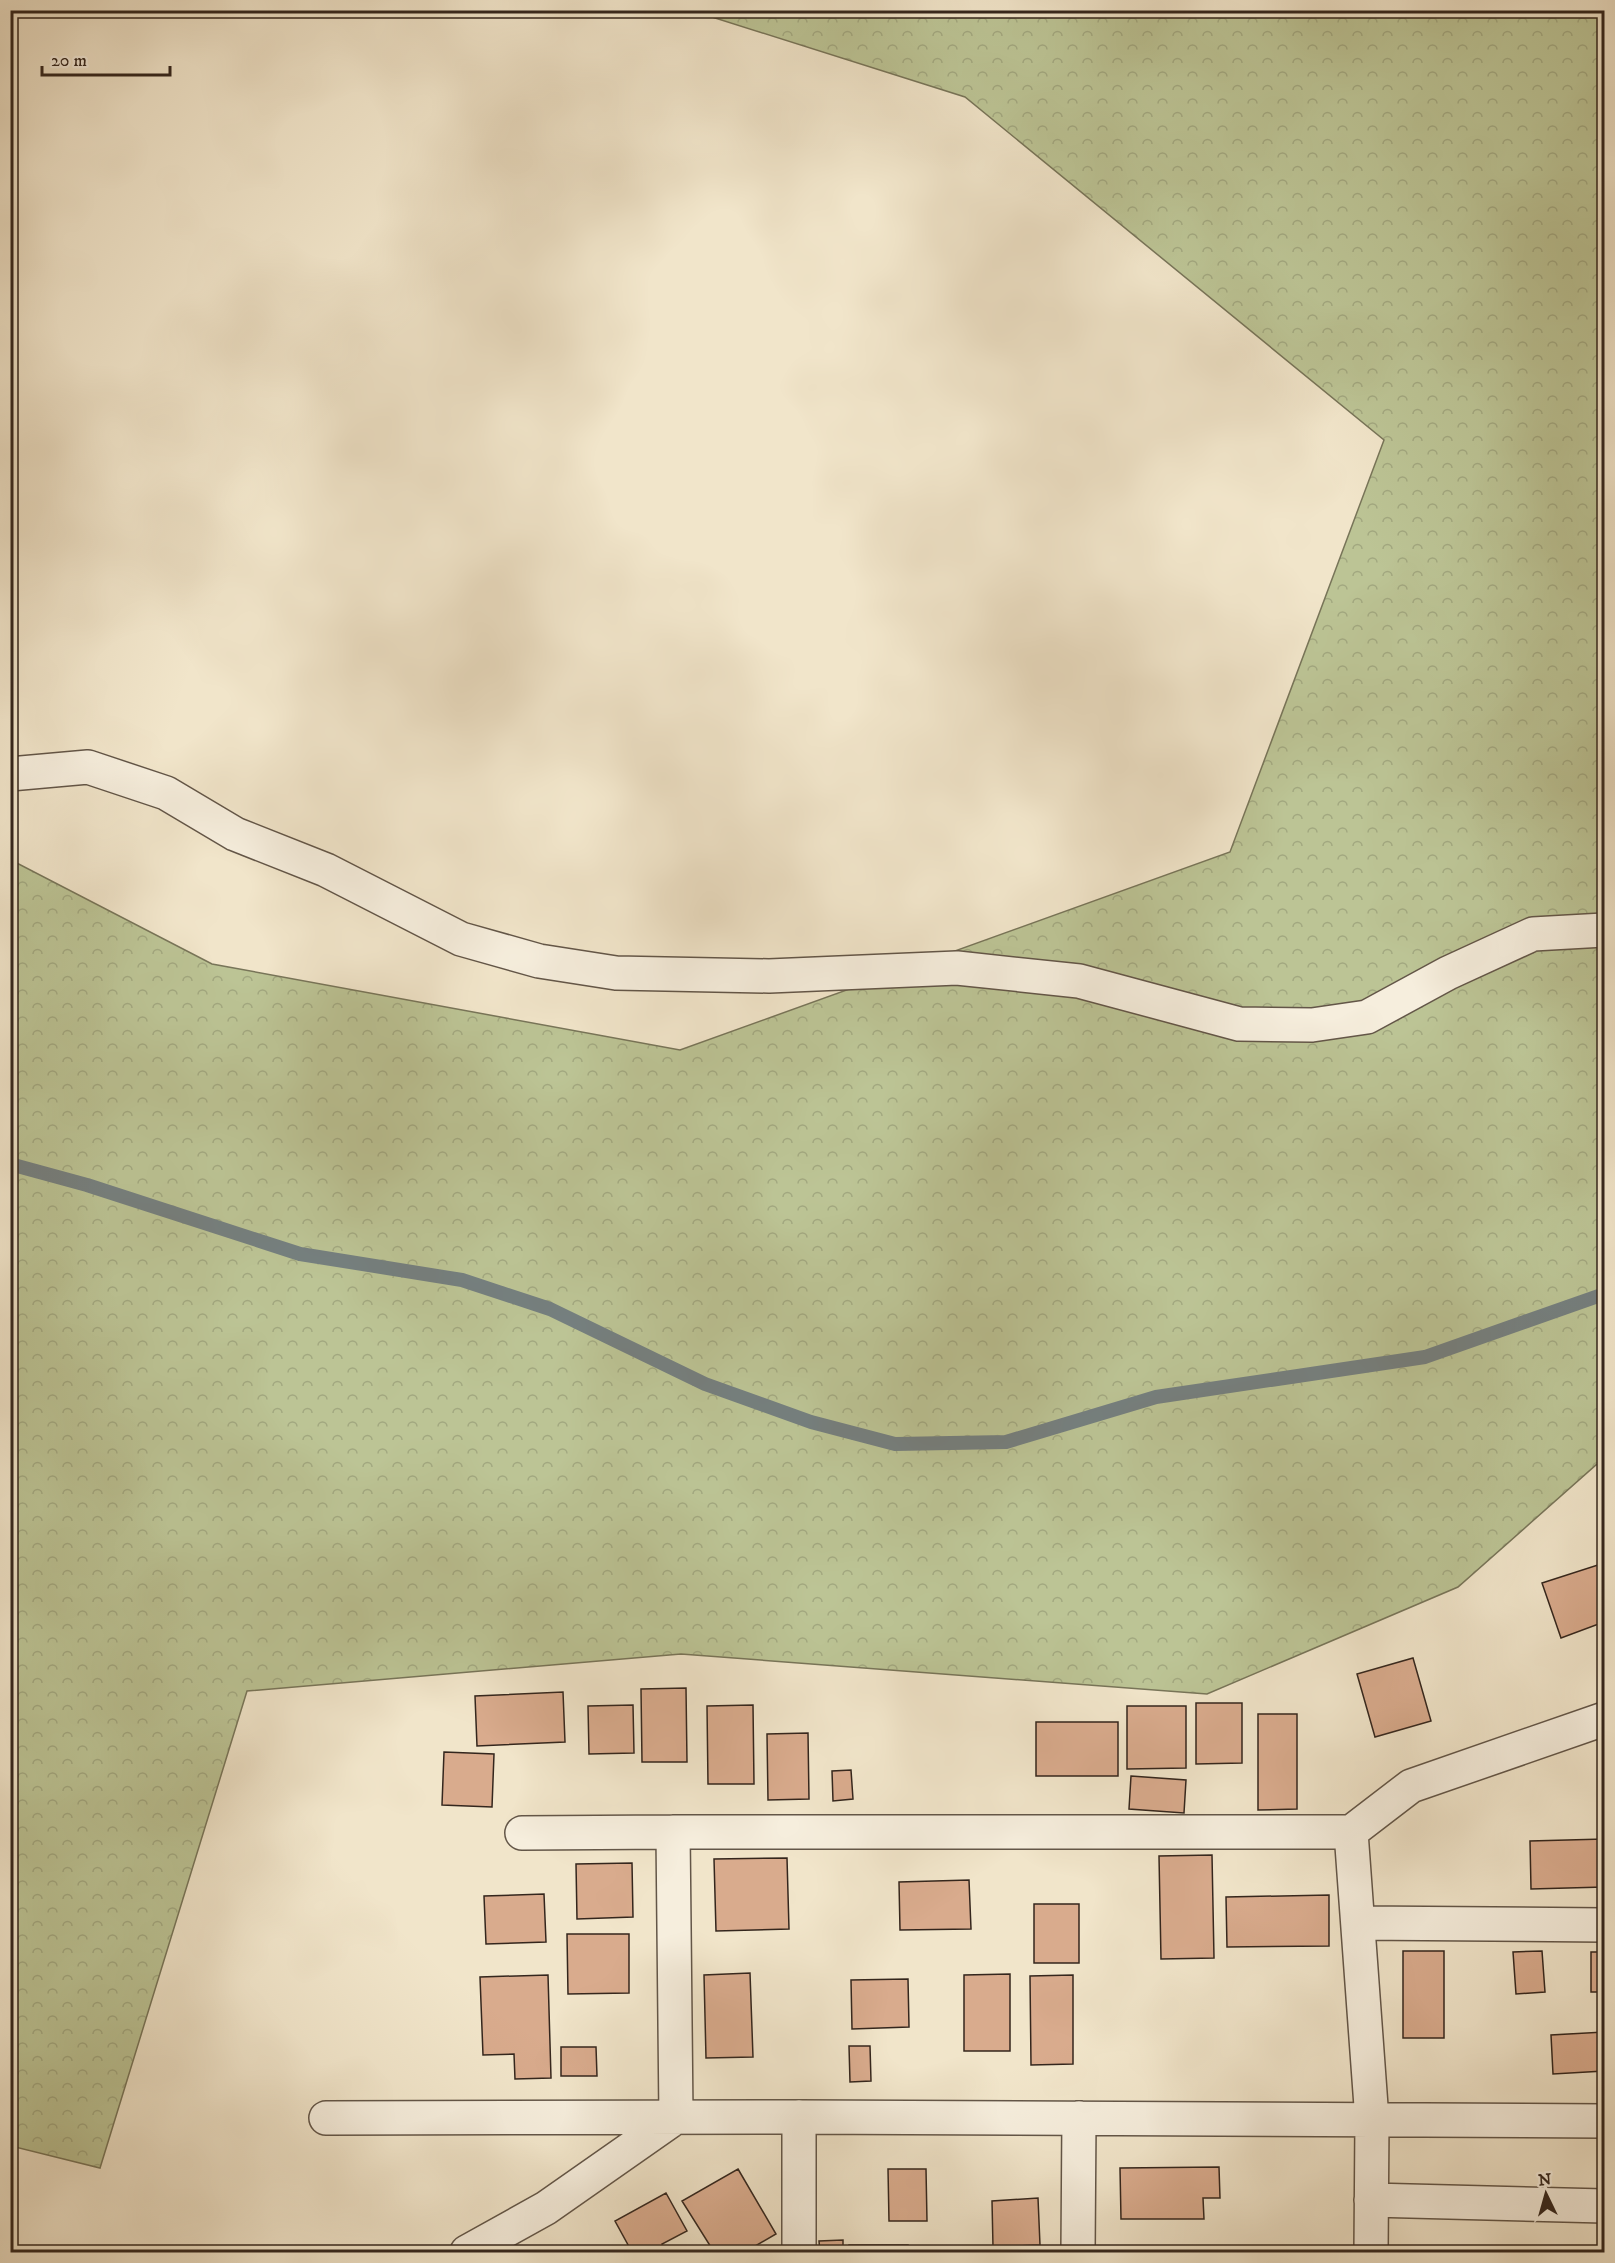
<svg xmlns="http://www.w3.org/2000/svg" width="1615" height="2263" font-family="'IM FELL DW Pica',serif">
	<defs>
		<pattern id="forest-crowns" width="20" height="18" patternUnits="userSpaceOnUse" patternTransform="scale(1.5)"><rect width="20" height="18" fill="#bcc495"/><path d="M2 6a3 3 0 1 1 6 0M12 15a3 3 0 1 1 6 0" fill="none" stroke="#a2a880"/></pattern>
	</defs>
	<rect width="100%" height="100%" fill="#f1e5ca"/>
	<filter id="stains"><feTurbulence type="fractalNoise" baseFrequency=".00333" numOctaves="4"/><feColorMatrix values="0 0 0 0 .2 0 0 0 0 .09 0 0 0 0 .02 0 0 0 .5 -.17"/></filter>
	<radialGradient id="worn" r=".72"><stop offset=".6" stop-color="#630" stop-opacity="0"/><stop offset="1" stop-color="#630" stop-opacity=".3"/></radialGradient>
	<path fill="url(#forest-crowns)" stroke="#787559" stroke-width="1.5" d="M693,11H1604V1461L1596,1465L1458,1587L1207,1694L681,1654L247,1691L100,2168L11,2146V860L212,964L680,1050L1230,852L1384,440L965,97Z"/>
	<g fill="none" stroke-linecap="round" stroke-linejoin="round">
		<path stroke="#758080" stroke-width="14" d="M10,1164L87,1185L300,1254L462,1280L550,1309L705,1384L811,1422L895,1444L1006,1442L1156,1397L1425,1357L1604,1294"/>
	</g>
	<path fill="#d9ab8d" stroke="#34261d" stroke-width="1.5" d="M1604,1563V1622L1561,1638L1542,1583Z
		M1413,1658L1431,1721L1375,1737L1357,1674Z
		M686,1688L687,1762H642L641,1689Z
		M563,1692L565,1742L477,1746L475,1696Z
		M1196,1703H1242V1763L1196,1764Z
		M633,1705L634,1753L589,1754L588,1706Z
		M753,1705L754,1784H708L707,1706Z
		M1127,1706H1186V1768L1127,1769Z
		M1258,1714H1297V1809L1258,1810Z
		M1036,1722H1118V1776H1036Z
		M808,1733L809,1799L768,1800L767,1734Z
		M444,1752L494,1754L492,1807L442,1805Z
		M851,1770L853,1799L833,1801L832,1771Z
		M1131,1776L1186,1780L1184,1813L1129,1809Z
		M1604,1839V1887L1531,1889L1530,1841Z
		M1212,1855L1214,1958L1161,1959L1159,1856Z
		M787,1858L789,1929L716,1931L714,1859Z
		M632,1863L633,1917L577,1919L576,1864Z
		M969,1880L971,1929L900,1930L899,1882Z
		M544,1894L546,1942L486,1944L484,1896Z
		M1329,1895V1946L1227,1947L1226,1897Z
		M1034,1904H1079V1963H1034Z
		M567,1934H629V1993L568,1994Z
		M1403,1951H1444V2038H1403Z
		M1542,1951L1545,1992L1516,1994L1513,1952Z
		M1591,1952H1604V1992H1591Z
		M750,1973L753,2057L706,2058L704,1975Z
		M1010,1974V2051H964V1975Z
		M548,1975L551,2078L515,2079L514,2054L483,2055L480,1977Z
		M1073,1975V2064L1031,2065L1030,1976Z
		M908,1979L909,2027L852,2029L851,1980Z
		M1604,2032V2071L1553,2074L1551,2035Z
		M849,2046H870L871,2081L850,2082Z
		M561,2047H596L597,2076H561Z
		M1219,2167L1220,2198H1203L1204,2219H1121L1120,2168Z
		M738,2169L776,2234L745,2252H714L682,2201Z
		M888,2169H926L927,2221H889Z
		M666,2193L687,2231L662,2244L667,2252H632L615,2221Z
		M1038,2198L1040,2245L993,2247L992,2201Z
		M843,2240V2252H820L819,2241Z
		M849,2245H908V2252H849Z
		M1236,2247L1309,2249V2252H1236Z
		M1410,2251H1459V2252H1410Z"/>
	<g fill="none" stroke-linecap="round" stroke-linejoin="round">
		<defs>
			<path id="minor" d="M10,774L88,767L166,793L235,834L326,870L461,939L539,961L616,973L769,976L957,968L1079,981L1239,1024L1312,1025L1367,1017L1448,973L1533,934L1604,930
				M1351,1832L1372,2120L1371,2252
				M522,1833L673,1832
				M1358,1923L1604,1925
				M326,2118L799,2117L1604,2121
				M1371,2200L1604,2206
				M467,2252L546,2208L676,2117L673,1832H1351L1411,1786L1604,1719
				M799,2252V2117
				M1078,2252L1079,2118"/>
		</defs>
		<use href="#minor" stroke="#635648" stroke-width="36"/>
		<use href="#minor" stroke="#f6eedd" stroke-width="33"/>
	</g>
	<rect width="1615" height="2263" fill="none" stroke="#f1e5ca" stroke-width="36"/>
	<rect x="12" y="12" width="1591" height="2239" fill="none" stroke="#34261d" stroke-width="3"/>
	<rect x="18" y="18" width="1579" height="2227" fill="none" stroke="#34261d" stroke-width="1.5"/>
	<g transform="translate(1546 2194) rotate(355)" stroke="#f6eedd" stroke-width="4.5" paint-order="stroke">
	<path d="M0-4.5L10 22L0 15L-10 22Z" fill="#34261d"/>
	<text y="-9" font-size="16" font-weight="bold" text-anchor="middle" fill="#34261d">N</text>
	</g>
	<path d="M42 66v9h128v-9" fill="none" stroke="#34261d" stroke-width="3"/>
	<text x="51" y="66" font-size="18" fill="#34261d" stroke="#f6eedd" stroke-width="4.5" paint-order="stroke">20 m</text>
	<rect width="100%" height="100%" filter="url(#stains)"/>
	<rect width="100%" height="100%" fill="url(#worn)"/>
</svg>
